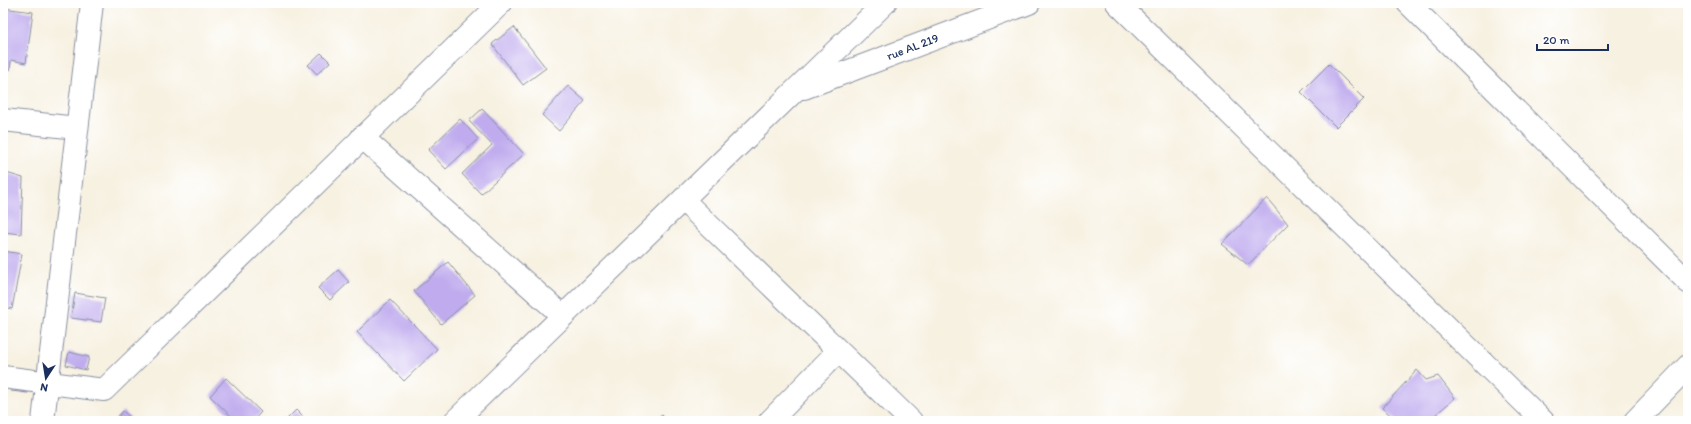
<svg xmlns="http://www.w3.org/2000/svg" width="1691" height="424" font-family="Itim,sans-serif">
	<rect width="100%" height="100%" fill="#fff"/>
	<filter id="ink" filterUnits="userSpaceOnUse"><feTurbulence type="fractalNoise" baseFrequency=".025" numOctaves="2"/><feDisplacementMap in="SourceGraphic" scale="8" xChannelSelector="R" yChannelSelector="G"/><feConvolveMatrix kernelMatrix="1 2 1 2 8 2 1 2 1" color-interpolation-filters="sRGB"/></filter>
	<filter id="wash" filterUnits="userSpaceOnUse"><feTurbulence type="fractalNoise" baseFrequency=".012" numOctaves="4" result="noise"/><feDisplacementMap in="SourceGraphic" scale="16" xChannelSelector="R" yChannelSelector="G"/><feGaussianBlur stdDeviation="0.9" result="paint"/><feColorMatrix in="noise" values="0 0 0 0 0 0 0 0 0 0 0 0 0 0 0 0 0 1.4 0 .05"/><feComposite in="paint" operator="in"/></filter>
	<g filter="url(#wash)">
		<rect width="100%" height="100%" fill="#f7f1e1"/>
		<g id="blocks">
			<path fill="#bfabee" d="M3,8L33,12L26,63L11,60L10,70L3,69Z
				M514,27L546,68L523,85L492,44Z
				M321,53L330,62L317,74L308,65Z
				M1329,64L1364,99L1336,127L1301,92Z
				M568,86L585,101L559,131L542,115Z
				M482,109L524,154L481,194L462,174L492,145L469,121Z
				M460,119L478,139L446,169L428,150Z
				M3,172L23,178L21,234L3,232Z
				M1267,198L1288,224L1248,265L1222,244Z
				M3,251L22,254L12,309L3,307Z
				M448,262L475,295L441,324L414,291Z
				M338,270L349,282L330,300L318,288Z
				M75,293L105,298L101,322L71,318Z
				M390,300L437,349L404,381L357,332Z
				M69,352L89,357L86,370L66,365Z
				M1417,370L1426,380L1438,376L1455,398L1428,421H1398L1382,408Z
				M226,378L261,412L253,421H236L210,396Z
				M13,380L30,382L28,393L11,391Z
				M296,410L307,421H285Z
				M123,411L131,418L129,421H114Z
				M662,415L668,421H655Z"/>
		</g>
	</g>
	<g filter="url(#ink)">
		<use href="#blocks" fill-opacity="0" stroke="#8990a0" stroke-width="1"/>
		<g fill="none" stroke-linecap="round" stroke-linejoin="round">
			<defs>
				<g id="minor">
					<path d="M1117,3L1543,421"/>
					<path d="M1408,3L1688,282"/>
					<path id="s1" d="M804,88L1029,3"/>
					<path d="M3,120L77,128"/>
					<path d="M362,137L563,316"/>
					<path d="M683,200L911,421"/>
					<path d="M3,377L104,390L501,3"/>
					<path d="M43,421L92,3"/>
					<path d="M455,421L885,3"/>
					<path d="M770,421L838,351"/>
					<path d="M1635,421L1688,366"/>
				</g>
			</defs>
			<use href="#minor" stroke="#8990a0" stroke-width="24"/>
			<use href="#minor" stroke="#fff" stroke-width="22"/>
		</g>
	</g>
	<g text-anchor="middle" stroke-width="4" stroke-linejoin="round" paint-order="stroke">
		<g font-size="12" fill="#1b2f5e" stroke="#fff">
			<text dy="4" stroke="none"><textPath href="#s1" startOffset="116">rue AL 219</textPath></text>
		</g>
	</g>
	<rect width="1691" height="424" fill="none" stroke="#fff" stroke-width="16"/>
	<g transform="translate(46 378) rotate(192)" stroke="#ffffff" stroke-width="3" paint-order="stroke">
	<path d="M0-3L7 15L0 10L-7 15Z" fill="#1b2f5e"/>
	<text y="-6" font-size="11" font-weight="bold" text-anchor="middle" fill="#1b2f5e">N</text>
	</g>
	<path d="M1537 44v6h71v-6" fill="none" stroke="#1b2f5e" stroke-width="2"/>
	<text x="1543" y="44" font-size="12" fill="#1b2f5e" stroke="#ffffff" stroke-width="3" paint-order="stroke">20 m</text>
</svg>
